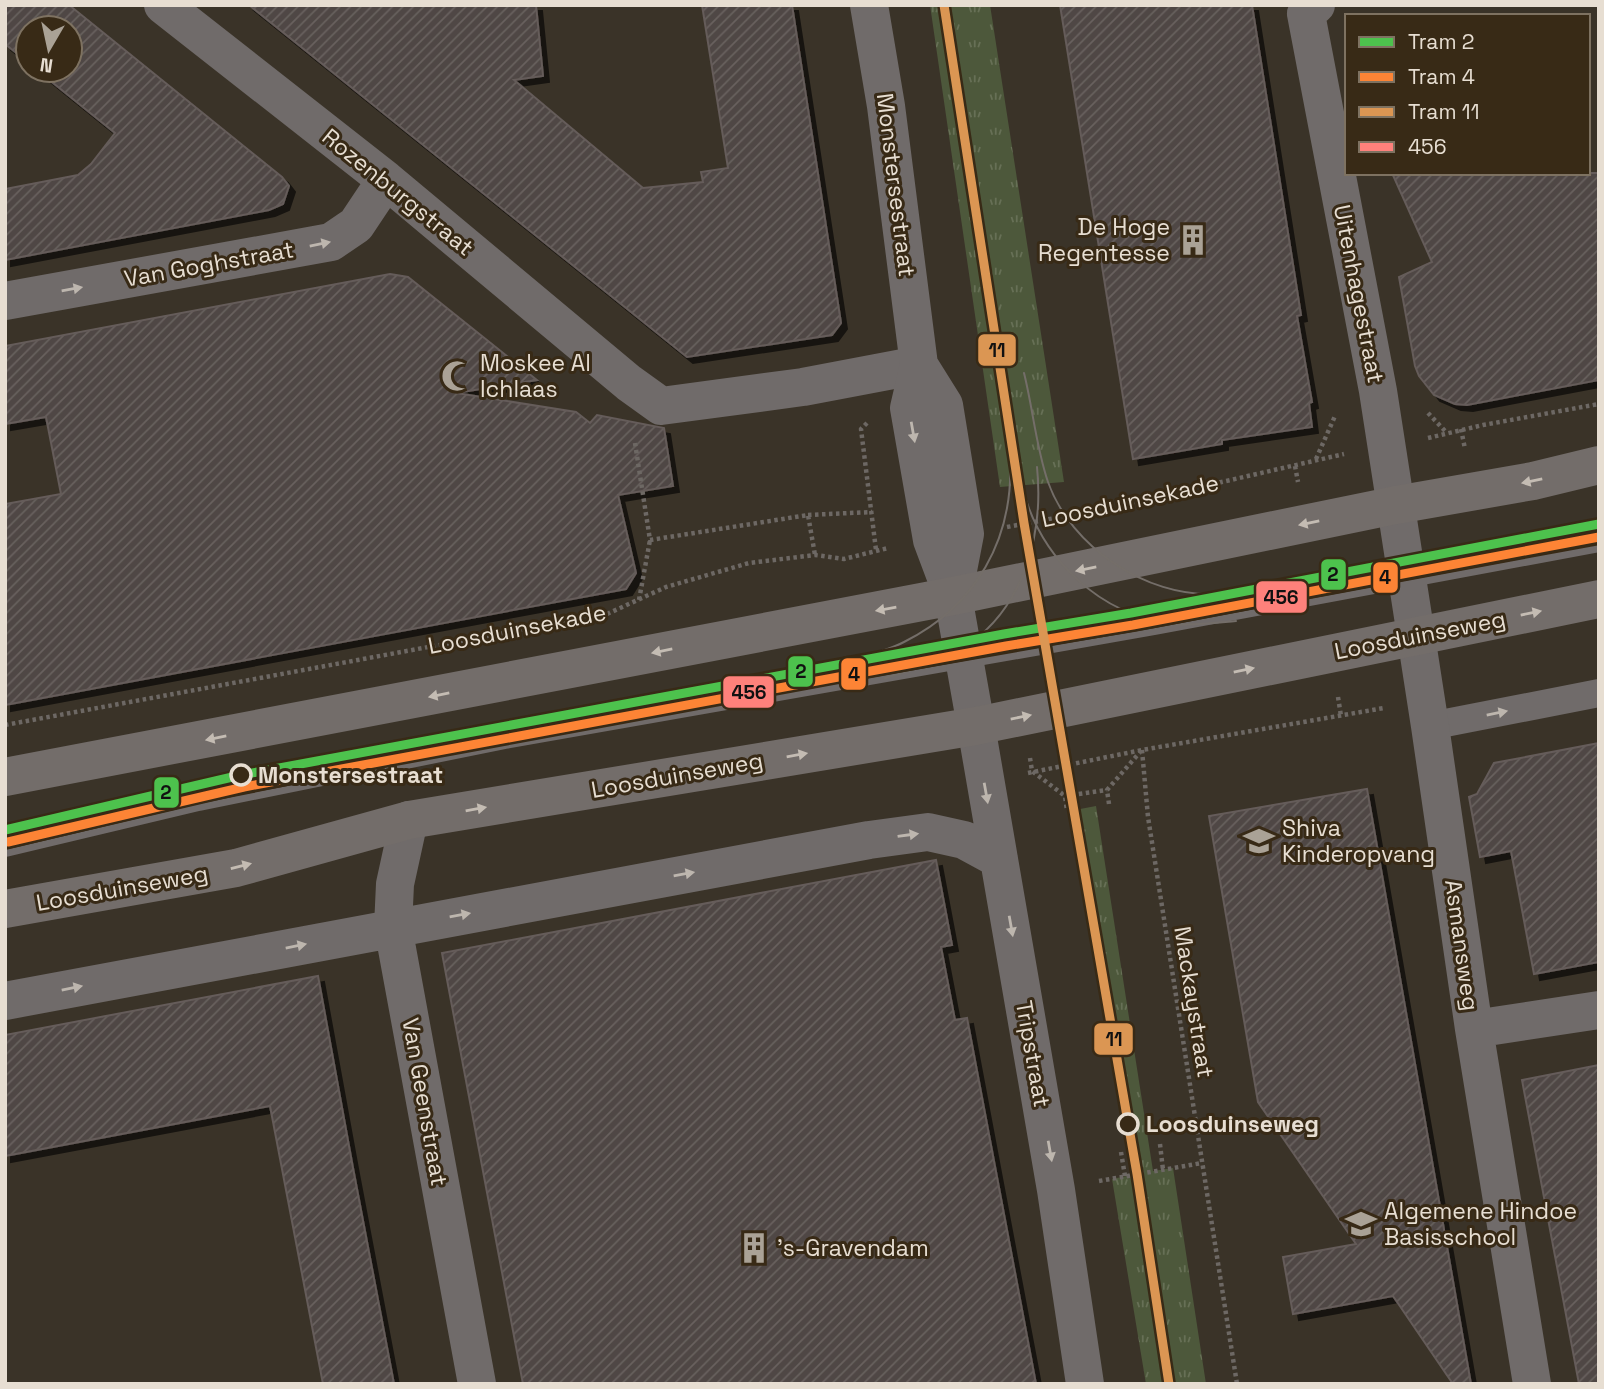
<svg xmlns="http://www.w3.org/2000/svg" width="1604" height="1389" font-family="'Space Grotesk',sans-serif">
	<defs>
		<pattern id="grass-tufts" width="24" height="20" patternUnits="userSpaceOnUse" patternTransform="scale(1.75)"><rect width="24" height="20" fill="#4d583b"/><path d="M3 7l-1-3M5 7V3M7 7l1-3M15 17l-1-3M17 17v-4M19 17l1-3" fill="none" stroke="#677056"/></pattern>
		<pattern id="building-hatch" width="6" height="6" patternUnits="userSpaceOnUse" patternTransform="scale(1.75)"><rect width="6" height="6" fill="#4f4744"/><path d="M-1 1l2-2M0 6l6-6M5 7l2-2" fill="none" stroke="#68615e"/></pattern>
		<filter id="shadow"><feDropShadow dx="6" dy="6" stdDeviation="0" flood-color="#0009"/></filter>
	</defs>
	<rect width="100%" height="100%" fill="#3a3328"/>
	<path fill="url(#grass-tufts)" d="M930,5H990L1064,482L1000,487Z
		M1096,806L1153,1171L1173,1168L1206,1384H1146L1112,1179L1137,1174L1075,810Z"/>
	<path fill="url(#building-hatch)" stroke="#655c5a" stroke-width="2" filter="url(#shadow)" d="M5,5H69L282,177L289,186L283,204L269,210L5,260V189L78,175L91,164L115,133L37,70H70V28H28V62L5,44Z
		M249,5H536L543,76L514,80L643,188L703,182L701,172L728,168L702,5H792L841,323L832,335L687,357Z
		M1060,5H1252L1301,315L1297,316L1312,402L1309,403L1312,427L1222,440V444L1133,459Z
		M1392,173H1599V380L1467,405L1455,404L1434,395L1419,376L1415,366L1399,277L1432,262Z
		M390,274L408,277L537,380L456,393L576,412L590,423L597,415L664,428L673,486L618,495L636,573L626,589L5,705V504L61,494L46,417L5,424V346Z
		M1599,743V962L1534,974L1511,851L1480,857L1469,797L1477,794L1494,763Z
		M1367,789L1471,1384H1453L1393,1296L1293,1314L1283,1257L1356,1244L1258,1102L1209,816Z
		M936,860L952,945L941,947L955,1020L967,1018L1036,1384H523L442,953Z
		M318,976L353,1168L394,1384H323L270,1106L5,1156V1035Z
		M1599,1065V1384H1579L1522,1080Z"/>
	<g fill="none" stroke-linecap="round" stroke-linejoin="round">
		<path stroke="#6d6864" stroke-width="4.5" stroke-dasharray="3.5 3.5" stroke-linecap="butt" d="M1428,413L1447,433
			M867,423L861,429L876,550
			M1461,429L1465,449
			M1428,438L1483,425L1599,404
			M635,443L650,540L808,515L815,555
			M1316,459L1335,416
			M1295,466L1298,482
			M808,515L872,512
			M1007,527L1104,509L1344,454
			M639,600L650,540
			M607,614L666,587L749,563L815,555L844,559L888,548
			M1338,697L1341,716
			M5,725L575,620
			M1142,750L1148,817L1237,1384
			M1030,758L1032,771L1065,796L1067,811
			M1028,773L1142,750L1384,708
			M1065,796L1107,790
			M1109,804L1107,790L1141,751
			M1160,1144L1163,1170
			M1121,1152L1125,1176
			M1099,1181L1202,1163"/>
		<path stroke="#706b6a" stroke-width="28" d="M1430,726L1599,693
			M5,843L198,797L504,735L1154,621L1599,538"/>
		<path stroke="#706b6a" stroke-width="38" d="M163,5L386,180L629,383L661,406L803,387L919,365
			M1316,5L1306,14L1378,391L1430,726L1474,1029L1532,1384
			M5,301L331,242L356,225L386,180
			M976,726L1056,1190L1085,1384
			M409,820L395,884L393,927L477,1384
			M5,1001L869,840L928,832L964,840L999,859
			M1474,1029L1599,1010"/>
		<path stroke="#706b6a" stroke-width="38" d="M869,5L886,106L919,365L909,408L932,540L953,596L976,726
			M919,365L944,405L965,534L953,596"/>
		<path stroke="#736d6a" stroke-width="38" d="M5,777L953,596L1396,505L1533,481L1599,465
			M5,909L236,868L409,820L976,726L1599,599"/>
		<path stroke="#746e69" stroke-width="2" d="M999,358C1009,402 1012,447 1023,490C1042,560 1100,615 1173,624C1194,626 1215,623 1236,621
			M1024,373C1033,409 1036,447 1048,482C1071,547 1146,597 1215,594C1225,594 1236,592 1247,590
			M828,667C853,659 881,654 904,642C976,606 1014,539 1010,459
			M885,678C910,670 936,664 960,650C1023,612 1044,536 1037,467"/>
		<defs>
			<path id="bus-1" d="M5,843L198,797L504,735L1154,621L1599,538"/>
		</defs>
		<use href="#bus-1" stroke="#382a16" stroke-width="14"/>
		<use href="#bus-1" stroke="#fe817b" stroke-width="9"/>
		<defs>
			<path id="tram-1" d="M5,830L241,775L1004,634L1131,613L1599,524"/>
			<path id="tram-2" d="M8,842L244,787L1006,646L1133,625L1599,537"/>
			<path id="tram-3" d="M944,5L1024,523L1137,1174L1169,1384"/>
		</defs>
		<use href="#tram-1" stroke="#382a16" stroke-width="14"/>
		<use href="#tram-2" stroke="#382a16" stroke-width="14"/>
		<use href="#tram-3" stroke="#382a16" stroke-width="14"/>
		<use href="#tram-1" stroke="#4dc24d" stroke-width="9"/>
		<use href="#tram-2" stroke="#fd8435" stroke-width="9"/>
		<use href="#tram-3" stroke="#db9653" stroke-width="9"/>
	</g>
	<defs><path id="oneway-solid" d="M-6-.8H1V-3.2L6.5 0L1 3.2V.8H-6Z" transform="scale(1.75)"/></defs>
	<g fill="#bdb6ae">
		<use href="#oneway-solid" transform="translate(320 244) rotate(-12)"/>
		<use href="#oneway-solid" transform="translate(72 289) rotate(-10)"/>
		<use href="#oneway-solid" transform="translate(913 432) rotate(80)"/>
		<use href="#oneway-solid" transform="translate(1497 713) rotate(-11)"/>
		<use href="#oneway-solid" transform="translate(986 793) rotate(80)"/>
		<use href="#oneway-solid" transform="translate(908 835) rotate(-8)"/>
		<use href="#oneway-solid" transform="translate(684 874) rotate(-10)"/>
		<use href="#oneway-solid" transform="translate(460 915) rotate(-10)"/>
		<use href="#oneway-solid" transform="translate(1011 926) rotate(80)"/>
		<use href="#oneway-solid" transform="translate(296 946) rotate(-11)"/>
		<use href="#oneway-solid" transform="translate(72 988) rotate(-11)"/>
		<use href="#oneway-solid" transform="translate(1050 1151) rotate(80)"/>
	</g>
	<g fill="#c4bcb3">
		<use href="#oneway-solid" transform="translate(1532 481) rotate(168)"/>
		<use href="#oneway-solid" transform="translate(1309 523) rotate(168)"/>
		<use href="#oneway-solid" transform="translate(1086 569) rotate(169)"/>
		<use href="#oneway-solid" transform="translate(886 609) rotate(170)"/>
		<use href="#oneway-solid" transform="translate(1531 613) rotate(-11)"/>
		<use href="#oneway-solid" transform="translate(662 651) rotate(169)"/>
		<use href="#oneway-solid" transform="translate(1244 670) rotate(-12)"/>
		<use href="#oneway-solid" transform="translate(439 695) rotate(169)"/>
		<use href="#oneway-solid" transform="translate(1021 717) rotate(-11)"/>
		<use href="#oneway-solid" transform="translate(216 738) rotate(169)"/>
		<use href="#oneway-solid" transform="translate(797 755) rotate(-10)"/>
		<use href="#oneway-solid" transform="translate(476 809) rotate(-10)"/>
		<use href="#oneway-solid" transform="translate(241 866) rotate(-14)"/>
	</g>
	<defs>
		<symbol id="building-bare" viewBox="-9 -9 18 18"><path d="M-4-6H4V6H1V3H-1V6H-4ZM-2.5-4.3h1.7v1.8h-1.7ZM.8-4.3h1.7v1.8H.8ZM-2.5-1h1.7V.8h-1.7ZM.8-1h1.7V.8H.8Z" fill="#aaa296" stroke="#382a16" stroke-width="2.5" paint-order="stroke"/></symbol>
		<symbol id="mosque-bare" viewBox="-9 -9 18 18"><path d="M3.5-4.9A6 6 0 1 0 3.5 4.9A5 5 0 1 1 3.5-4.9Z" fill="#aaa296" stroke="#382a16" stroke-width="2.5" paint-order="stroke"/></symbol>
		<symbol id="school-bare" viewBox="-9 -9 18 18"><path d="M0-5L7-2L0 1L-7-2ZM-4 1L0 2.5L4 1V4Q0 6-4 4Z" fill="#aaa296" stroke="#382a16" stroke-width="2.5" paint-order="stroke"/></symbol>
	</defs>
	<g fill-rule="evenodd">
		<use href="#building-bare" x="1171" y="218" width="44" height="44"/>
		<use href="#mosque-bare" x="435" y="354" width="44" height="44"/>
		<use href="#school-bare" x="1237" y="819" width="44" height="44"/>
		<use href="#school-bare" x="1339" y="1202" width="44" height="44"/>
		<use href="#building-bare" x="732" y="1226" width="44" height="44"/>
	</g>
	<g fill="#382a16" stroke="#e7ded2" stroke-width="3.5">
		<circle cx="241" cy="775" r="10"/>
		<circle cx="1128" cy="1124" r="10"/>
	</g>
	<g text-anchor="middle" stroke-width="6" stroke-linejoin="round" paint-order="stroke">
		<g font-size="23" fill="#e7ded2" stroke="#382a16">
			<text transform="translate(896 185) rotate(83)" y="8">Monstersestraat</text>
			<text transform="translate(398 192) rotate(39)" y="8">Rozenburgstraat</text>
			<text transform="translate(209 264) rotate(-10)" y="8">Van Goghstraat</text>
			<text transform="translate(1359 294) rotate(79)" y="8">Uitenhagestraat</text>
			<text transform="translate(1130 501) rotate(-12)" y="8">Loosduinsekade</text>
			<text transform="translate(517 629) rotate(-11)" y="8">Loosduinsekade</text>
			<text transform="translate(1420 635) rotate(-11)" y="8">Loosduinseweg</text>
			<text transform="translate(677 775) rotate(-10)" y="8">Loosduinseweg</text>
			<text transform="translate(122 888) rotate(-10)" y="8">Loosduinseweg</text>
			<text transform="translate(1462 945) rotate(82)" y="8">Asmansweg</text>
			<text transform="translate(1194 1002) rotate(81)" y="8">Mackaystraat</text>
			<text transform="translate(1033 1054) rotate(80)" y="8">Tripstraat</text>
			<text transform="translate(425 1102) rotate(80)" y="8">Van Geenstraat</text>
		</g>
		<g font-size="23" fill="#e7ded2" stroke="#382a16" text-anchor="start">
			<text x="1170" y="235" text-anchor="end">De Hoge<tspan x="1170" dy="26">Regentesse</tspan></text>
			<text x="480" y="371">Moskee Al<tspan x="480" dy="26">Ichlaas</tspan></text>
			<text x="1282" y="836">Shiva<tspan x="1282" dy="26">Kinderopvang</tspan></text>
			<text x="1384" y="1219">Algemene Hindoe<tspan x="1384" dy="26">Basisschool</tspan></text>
			<text x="777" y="1256">'s-Gravendam</text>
		</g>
		<g font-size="23" font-weight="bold" fill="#e7ded2" stroke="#382a16" text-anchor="start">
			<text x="258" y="783">Monstersestraat</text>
			<text x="1146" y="1132">Loosduinseweg</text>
		</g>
	</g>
	<g stroke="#382a16" stroke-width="2.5">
		<rect x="977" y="333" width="40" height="34" rx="7" fill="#db9653"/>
		<rect x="1320" y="558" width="27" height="33" rx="7" fill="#4dc24d"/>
		<rect x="1372" y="561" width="27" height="33" rx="7" fill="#fd8435"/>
		<rect x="1255" y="580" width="53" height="34" rx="7" fill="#fe817b"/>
		<rect x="787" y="655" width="27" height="33" rx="7" fill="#4dc24d"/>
		<rect x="840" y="657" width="27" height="34" rx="7" fill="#fd8435"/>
		<rect x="722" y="675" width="53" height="34" rx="7" fill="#fe817b"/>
		<rect x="153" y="776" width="27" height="33" rx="7" fill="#4dc24d"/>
		<rect x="1093" y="1022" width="41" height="34" rx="7" fill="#db9653"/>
	</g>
	<g font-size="19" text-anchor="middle" font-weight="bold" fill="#111">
		<text x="997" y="357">11</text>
		<text x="1333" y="581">2</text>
		<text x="1385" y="584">4</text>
		<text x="1281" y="604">456</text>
		<text x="801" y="678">2</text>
		<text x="854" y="681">4</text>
		<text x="749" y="699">456</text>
		<text x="166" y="799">2</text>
		<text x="1114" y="1046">11</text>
	</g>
	<rect width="1604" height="1389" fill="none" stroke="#e7ded2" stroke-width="14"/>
	<rect x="1345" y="14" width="245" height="161" fill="#382a16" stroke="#7e7261" stroke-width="2"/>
	<rect x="1359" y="37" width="35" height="10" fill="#4dc24d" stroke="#7e7261" stroke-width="2"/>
	<text x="1408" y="49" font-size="21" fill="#e7ded2">Tram 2</text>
	<rect x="1359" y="72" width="35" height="10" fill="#fd8435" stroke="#7e7261" stroke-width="2"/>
	<text x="1408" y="84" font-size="21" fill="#e7ded2">Tram 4</text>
	<rect x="1359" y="107" width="35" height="10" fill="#db9653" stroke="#7e7261" stroke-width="2"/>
	<text x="1408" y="119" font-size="21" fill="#e7ded2">Tram 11</text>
	<rect x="1359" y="142" width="35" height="10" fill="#fe817b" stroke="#7e7261" stroke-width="2"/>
	<text x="1408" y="154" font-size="21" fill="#e7ded2">456</text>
	<g transform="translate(49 49) rotate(189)"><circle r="33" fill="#382a16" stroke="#7e7261" stroke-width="2"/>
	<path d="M0-5L12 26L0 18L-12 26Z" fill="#aaa296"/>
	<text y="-10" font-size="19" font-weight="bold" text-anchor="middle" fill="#e7ded2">N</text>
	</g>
</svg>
